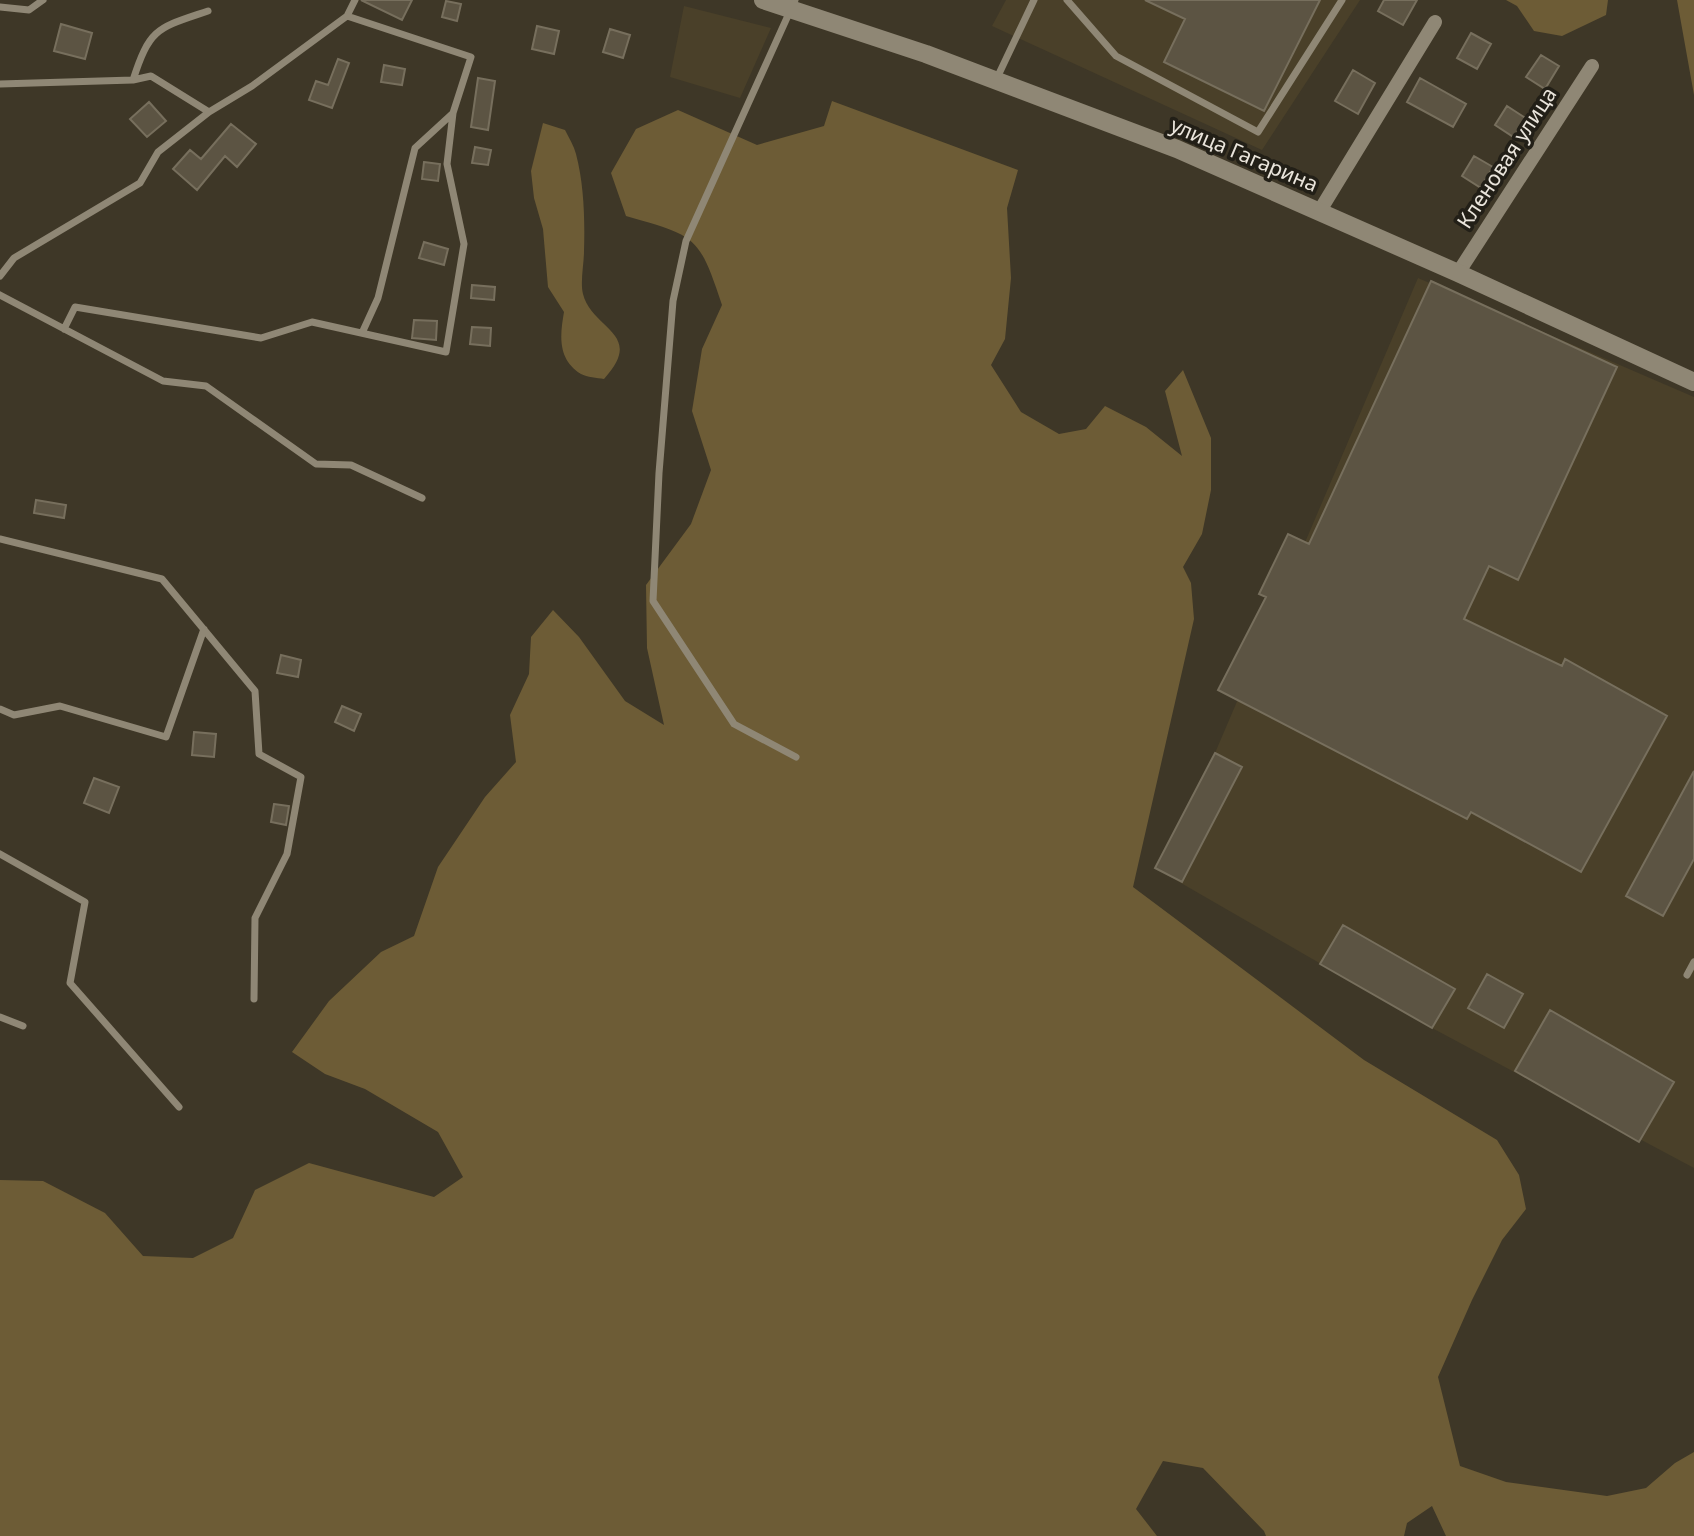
<svg xmlns="http://www.w3.org/2000/svg" width="1694" height="1536" font-family="'Noto Sans',sans-serif">
	<rect width="100%" height="100%" fill="#3e3727"/>
	<path fill="#4a4029" d="M1006,0H1360L1262,150L992,26Z
		M684,6L771,28L740,98L670,77Z
		M1418,278L1694,397V1168L1432,1028L1155,868L1215,753Z"/>
	<path fill="#6d5c36" d="M1506,0H1608L1606,15L1562,36L1534,31L1517,6Z
		M1677,0H1694V95Z
		M832,101L1018,170L1007,208L1011,278L1005,339L991,365L1021,412L1059,434L1086,429L1105,406L1146,427L1182,456L1165,391L1183,370L1211,438V490L1202,534L1183,567L1191,583L1194,619L1133,887L1364,1060L1497,1140L1519,1175L1526,1209L1502,1240L1472,1300L1438,1377L1460,1466L1506,1482L1607,1496L1646,1488L1675,1463L1694,1452V1536H1446L1432,1506L1407,1523L1404,1536H1266L1264,1531L1203,1468L1163,1461L1136,1509L1157,1536H0V1180L43,1181L105,1213L143,1256L193,1258L233,1238L255,1190L309,1163L434,1197L463,1177L438,1132L365,1089L325,1074L292,1052L329,1001L381,952L414,936L438,867L485,797L516,762L510,715L529,674L531,637L553,610L579,637L625,701L664,725L647,648L646,585L691,524L711,470L692,411L702,349L722,305C699,236 697,236 626,216L611,173L636,129L678,110L757,145L824,126Z
		M543,123L565,130C569,138 574,146 576,154C584,184 585,220 584,251C584,264 580,282 583,294C592,330 646,333 604,379C597,378 587,377 581,374C557,359 560,335 564,312L548,287L543,229L534,198L531,171Z"/>
	<path fill="#5c5443" stroke="#776f5d" stroke-width="2" d="M361,0H412L402,20Z
		M1145,0H1320L1264,111L1164,62L1185,19Z
		M1384,0H1417L1403,25L1378,11Z
		M446,1L461,4L457,21L442,17Z
		M61,24L92,33L85,59L54,51Z
		M537,26L559,31L554,54L532,49Z
		M610,29L630,35L623,58L603,52Z
		M1471,33L1491,44L1477,69L1457,58Z
		M1541,55L1559,66L1545,89L1526,77Z
		M338,59L349,63L332,108L309,100L316,81L328,85Z
		M384,65L405,69L402,85L381,82Z
		M1353,70L1375,83L1358,114L1335,101Z
		M478,78L495,81L488,130L471,127Z
		M1420,78L1466,104L1453,127L1407,102Z
		M149,102L166,121L147,137L130,119Z
		M1507,106L1527,119L1515,138L1495,125Z
		M231,124L256,144L237,167L225,156L197,190L173,169L190,150L201,159Z
		M475,147L491,150L488,165L472,163Z
		M1474,156L1493,167L1481,188L1462,176Z
		M424,162L440,164L438,181L422,179Z
		M424,242L448,249L444,265L419,258Z
		M1431,281L1617,367L1518,580L1489,566L1464,619L1562,666L1565,659L1667,716L1581,872L1471,812L1467,819L1218,690L1266,597L1259,594L1288,534L1309,544Z
		M472,285L495,287L494,300L471,298Z
		M414,320L437,321L436,340L412,338Z
		M472,327L491,328L490,346L470,344Z
		M36,500L66,505L64,518L34,513Z
		M281,655L301,660L298,677L277,673Z
		M342,706L361,714L354,731L335,722Z
		M194,732L216,734L214,757L192,755Z
		M1215,753L1242,767L1182,882L1155,868Z
		M1694,771V859L1663,916L1626,896Z
		M94,778L119,787L109,813L84,803Z
		M274,804L289,806L286,825L271,822Z
		M1343,925L1455,989L1432,1028L1320,964Z
		M1487,974L1523,994L1504,1028L1468,1008Z
		M1550,1010L1674,1082L1639,1142L1515,1071Z"/>
	<g fill="none" stroke-linecap="round" stroke-linejoin="round">
		<path stroke="#8f8775" stroke-width="7" d="M795,0L686,241L673,301L659,473L653,601L734,724L796,757
			M1067,0L1116,56L1258,132L1342,0
			M0,7L29,10L43,0
			M133,80C150,27 158,28 208,11
			M996,80L1034,0
			M0,84L133,80L151,76L209,112L252,86L347,16L355,0
			M0,276L14,258L140,183L158,152L209,112
			M0,295L163,381L206,386L316,464L351,465L422,498
			M64,329L75,307L261,338L312,322L446,352L464,244L447,164L453,113L471,57L347,16
			M362,333L378,298L415,148L452,114
			M0,539L162,579L255,691L259,754L301,777L287,854L255,918L254,999
			M0,709L14,715L60,706L166,737L204,629
			M0,854L85,902L70,983L179,1107
			M1687,975L1694,962
			M0,1017L23,1026"/>
		<path stroke="#8f8775" stroke-width="14" d="M1319,212L1435,22
			M1458,273L1592,66"/>
		<path stroke="#8f8775" stroke-width="18" d="M763,0L926,54L1177,149L1458,273L1694,382"/>
	</g>
	<g text-anchor="middle" stroke-width="7" stroke-linejoin="round" paint-order="stroke">
		<g font-size="21" fill="#eae5dc" stroke="#221f17">
			<text transform="translate(1244 155) rotate(23)" y="7">улица Гагарина</text>
			<text transform="translate(1507 158) rotate(-57)" y="7">Кленовая улица</text>
		</g>
	</g>
</svg>
